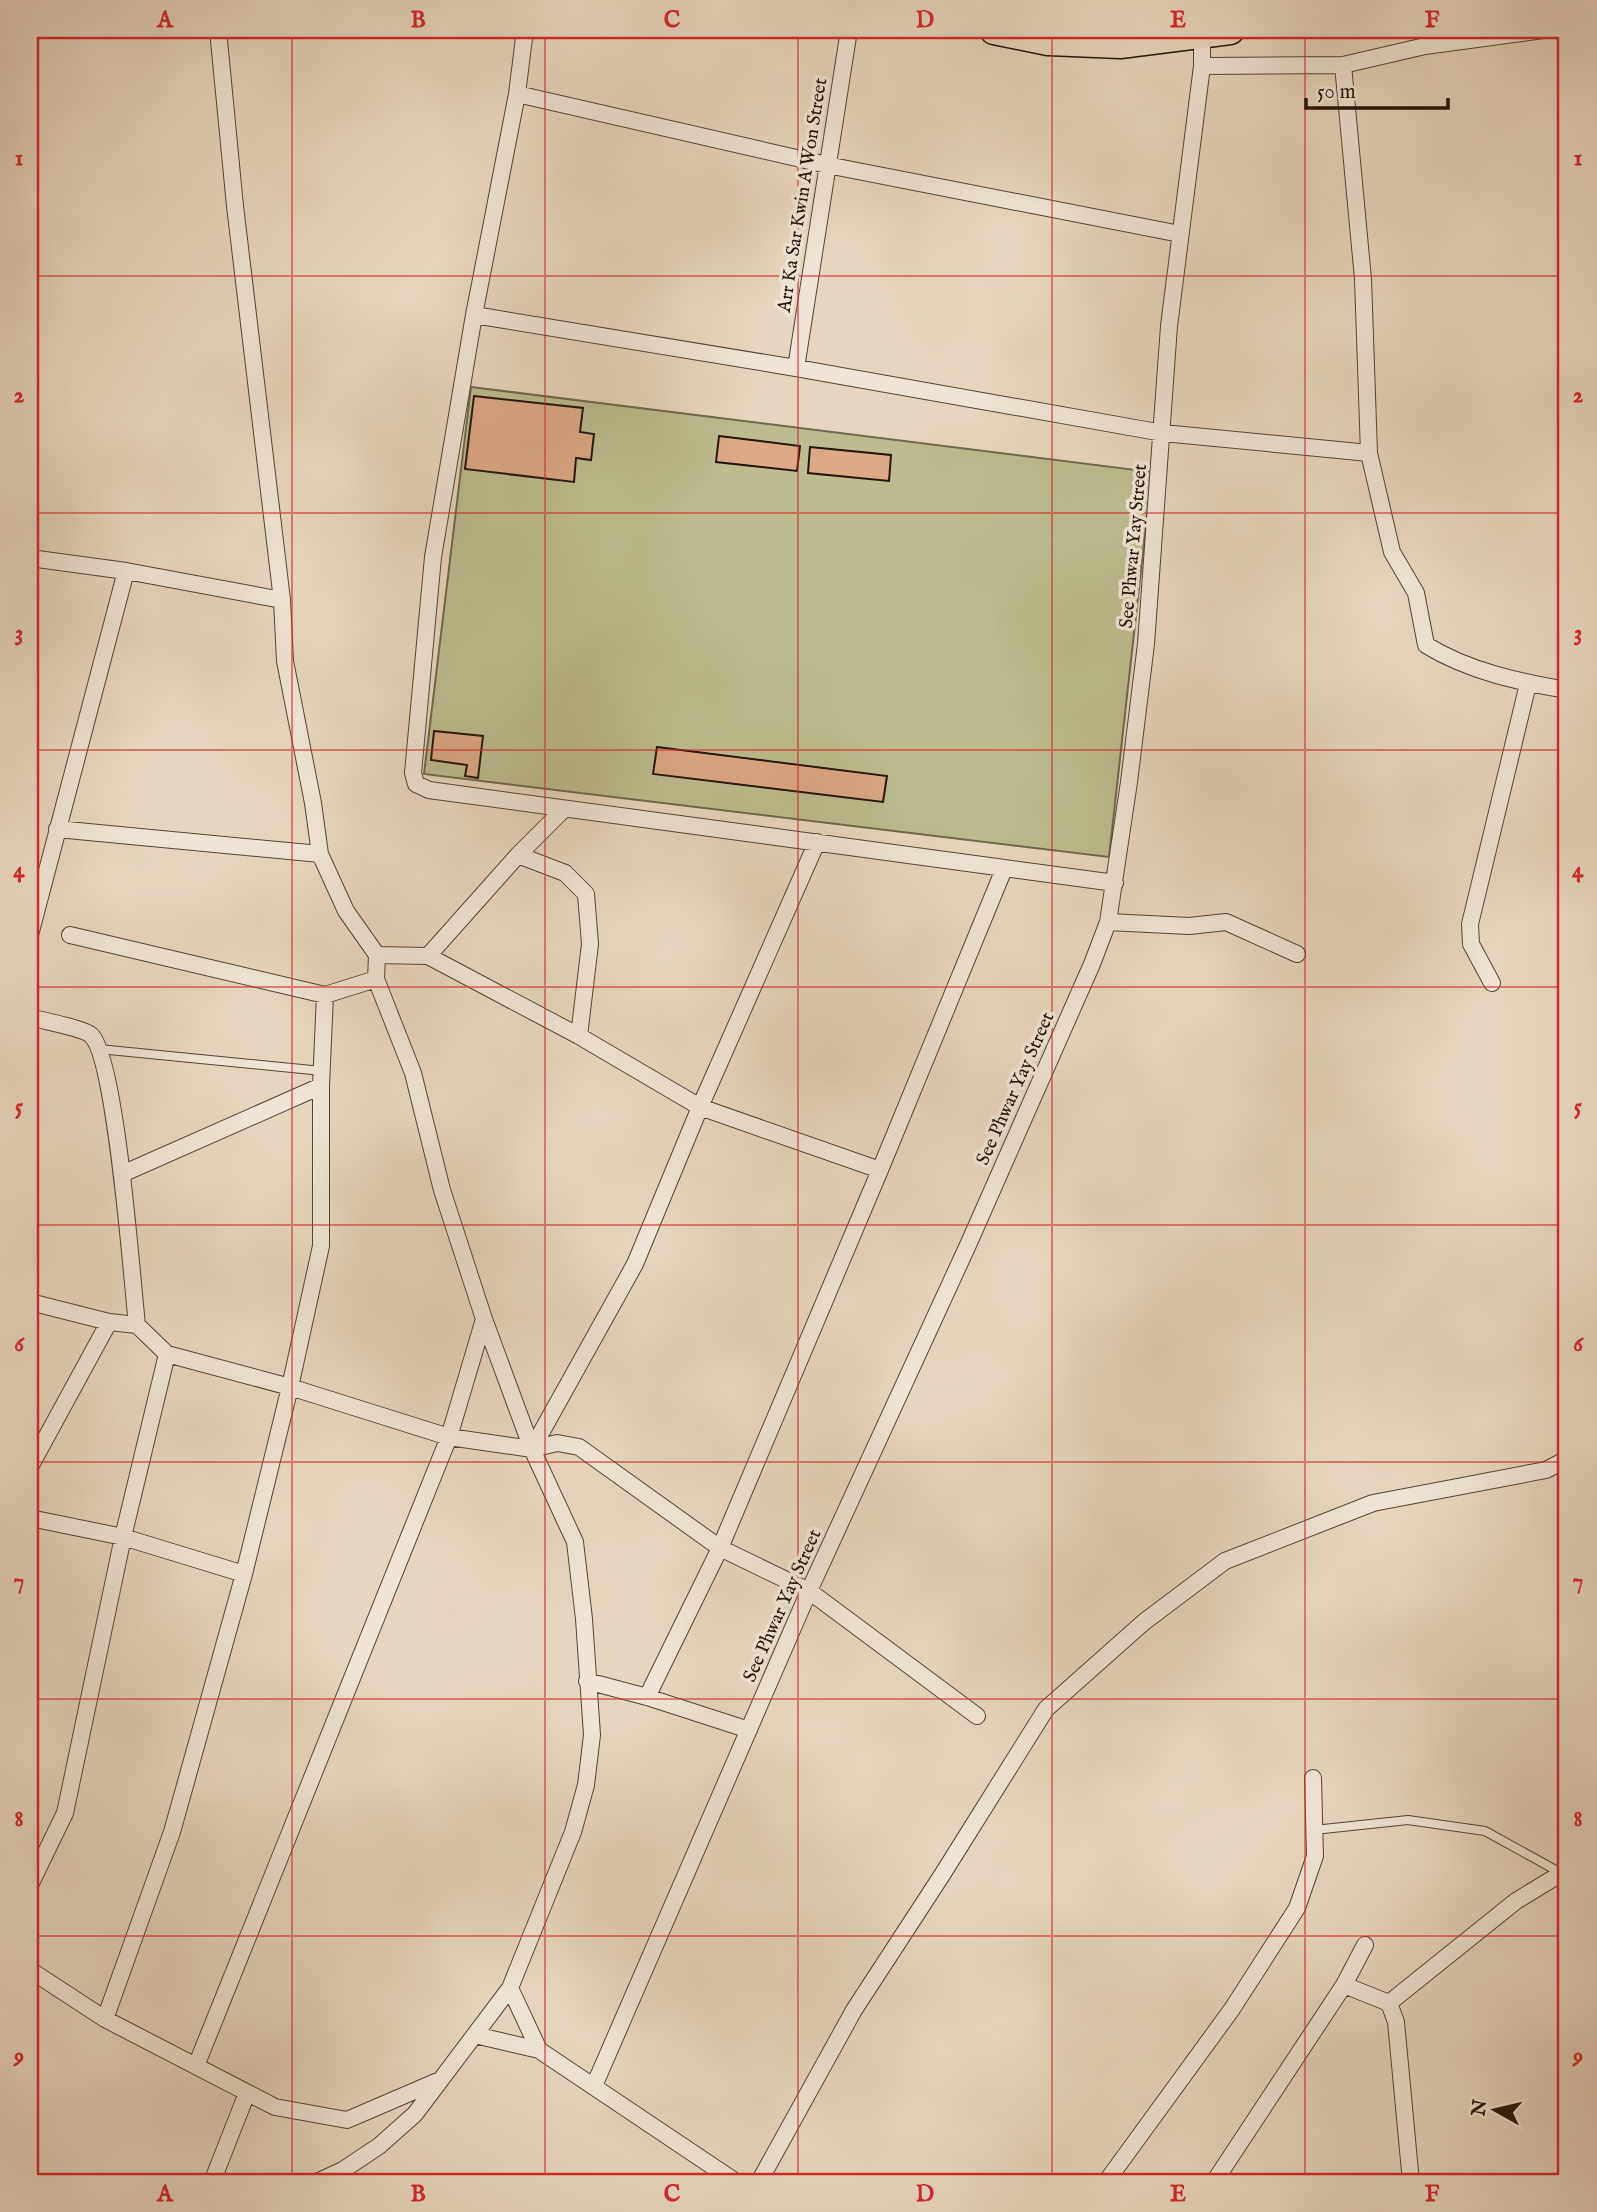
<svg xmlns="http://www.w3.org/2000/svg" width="1597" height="2212" font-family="'IM FELL English',serif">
	<rect width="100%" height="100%" fill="#e7d6bf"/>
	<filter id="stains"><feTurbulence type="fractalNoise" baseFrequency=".00286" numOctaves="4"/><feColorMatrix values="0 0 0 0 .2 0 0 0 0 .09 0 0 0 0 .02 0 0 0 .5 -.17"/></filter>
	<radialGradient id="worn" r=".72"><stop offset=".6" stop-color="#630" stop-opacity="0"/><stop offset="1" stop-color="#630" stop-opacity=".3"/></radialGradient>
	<path fill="#bcbc8e" stroke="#6f684c" stroke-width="2" d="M471,387L1152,472L1109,857L424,774Z"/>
	<path fill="#dda884" stroke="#221409" stroke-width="2" d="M474,396L583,408L580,432L594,434L591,460L576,458L574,482L465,469Z
		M719,436L800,446L797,471L716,462Z
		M810,447L891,455L889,481L808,473Z
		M434,731L483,736L478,778L465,776L467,765L431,760Z
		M657,747L887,776L883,802L653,774Z"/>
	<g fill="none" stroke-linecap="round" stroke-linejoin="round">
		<defs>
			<path id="lane" d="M99,1049L322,1071
				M1314,1830L1408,1820L1485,1831L1561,1873"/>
			<path id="street" d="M218,30L235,206L282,600L285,661L313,803L320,854L346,911L377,955L376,979L413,1073L442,1190L484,1319L532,1449L575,1542L584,1619L592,1735L586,1785L573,1832L510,1988L415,2114L379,2146L343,2170L317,2182
				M525,30L517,94L474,315L433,557L413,773L416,784L429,790L1115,883
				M1343,65L1425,46L1543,30
				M1202,66L1343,65L1363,279L1369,453L1392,552L1416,593L1426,645C1468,671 1519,682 1567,690
				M517,94L827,165L1180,234
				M474,315L796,368L1163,433L1369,453
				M796,368L849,30
				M30,558L126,571L282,600
				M57,829L320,854
				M518,855L565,873L586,894L590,944L579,1036
				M1108,922L1189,926L1226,922L1297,954
				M30,935L126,571
				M70,935L325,995L376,979
				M377,955L428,956L579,1036L700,1107L880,1170
				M428,956L518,855L564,809
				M1492,983L1471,944L1470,924L1528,684
				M30,1017C43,1021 83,1028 91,1035C116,1058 132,1280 137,1325
				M122,1174L321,1086
				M30,1302L109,1322L137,1325L167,1354L290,1387L449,1437L532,1449L557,1443L579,1447L720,1548L809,1591L977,1716
				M532,1449L635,1264L700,1107L817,842
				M30,1467L109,1322
				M30,1518L123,1537L244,1574
				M587,1681L647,1697L749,1730
				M647,1697L720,1548L880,1170L1004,869
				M30,1885L65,1813L123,1537L167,1354
				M30,1970L105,2019L275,2107L347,2120L440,2080
				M1344,1985L1389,2003L1396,2022L1411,2182
				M510,1988L539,2050L736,2182
				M1389,2003L1516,1901L1567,1870
				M105,2019L172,1832L244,1574L290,1387L321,1246V1086L325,995
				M475,2035L539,2050
				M196,2066L449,1437L484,1319
				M594,2086L809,1591L968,1245L1092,964L1108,922L1129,782L1146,644L1169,326L1202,66V34
				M212,2182L247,2093
				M759,2182L854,2010L942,1875L1046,1709L1144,1622L1225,1561L1373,1503L1546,1470L1567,1459
				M1106,2182L1232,2009L1297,1908L1315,1856L1313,1778
				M1214,2182L1344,1985L1365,1945"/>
			<path id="highway" d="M994,30L1048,41L1120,44L1230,30"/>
		</defs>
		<use href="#lane" stroke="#534436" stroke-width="10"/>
		<use href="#street" stroke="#534436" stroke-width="18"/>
		<use href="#highway" stroke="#221409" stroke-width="31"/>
		<use href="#lane" stroke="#efe4d5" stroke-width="8"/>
		<use href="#street" stroke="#efe4d5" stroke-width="16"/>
		<use href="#highway" stroke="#e7d6bf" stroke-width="28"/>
	</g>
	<path fill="none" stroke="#d62828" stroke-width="2" stroke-opacity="0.55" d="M292,30V2182M545,30V2182M798,30V2182M1052,30V2182M1305,30V2182M30,276H1567M30,513H1567M30,750H1567M30,987H1567M30,1225H1567M30,1462H1567M30,1699H1567M30,1936H1567"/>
	<g text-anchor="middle" stroke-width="7" stroke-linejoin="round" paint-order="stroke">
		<g font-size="19" fill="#221409" stroke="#efe4d5">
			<text transform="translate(801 195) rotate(-81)" y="7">Arr Ka Sar Kwin A Won Street</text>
			<text transform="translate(1132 546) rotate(-85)" y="7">See Phwar Yay Street</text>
			<text transform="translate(1014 1088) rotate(-66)" y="7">See Phwar Yay Street</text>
			<text transform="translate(781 1605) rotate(-66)" y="7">See Phwar Yay Street</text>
		</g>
	</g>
	<rect width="1597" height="2212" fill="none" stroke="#e7d6bf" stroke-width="77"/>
	<g transform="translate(1495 2110) rotate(278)" stroke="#efe4d5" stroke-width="5" paint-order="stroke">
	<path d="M0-5L12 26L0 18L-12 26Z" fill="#221409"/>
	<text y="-10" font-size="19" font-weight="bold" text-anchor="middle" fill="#221409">N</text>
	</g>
	<path d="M1306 98v10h142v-10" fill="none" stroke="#221409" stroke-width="3.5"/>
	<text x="1317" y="98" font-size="21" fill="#221409" stroke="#efe4d5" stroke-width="5" paint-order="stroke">50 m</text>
	<rect x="38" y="38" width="1520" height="2136" fill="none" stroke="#d62828" stroke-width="2.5"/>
	<g font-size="23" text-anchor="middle" font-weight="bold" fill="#d62828">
		<text x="165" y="27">A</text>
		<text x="418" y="27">B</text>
		<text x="672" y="27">C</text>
		<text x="925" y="27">D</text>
		<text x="1178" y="27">E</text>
		<text x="1432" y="27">F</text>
		<text x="19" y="165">1</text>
		<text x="1578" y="165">1</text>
		<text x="19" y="402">2</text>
		<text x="1578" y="402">2</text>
		<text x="19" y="640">3</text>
		<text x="1578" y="640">3</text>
		<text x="19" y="877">4</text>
		<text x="1578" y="877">4</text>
		<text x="19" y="1114">5</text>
		<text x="1578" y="1114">5</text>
		<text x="19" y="1351">6</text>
		<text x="1578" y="1351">6</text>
		<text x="19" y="1588">7</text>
		<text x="1578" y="1588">7</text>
		<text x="19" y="1826">8</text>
		<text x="1578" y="1826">8</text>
		<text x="19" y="2063">9</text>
		<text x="1578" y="2063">9</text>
		<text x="165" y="2201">A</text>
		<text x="418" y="2201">B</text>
		<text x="672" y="2201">C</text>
		<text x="925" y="2201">D</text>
		<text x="1178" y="2201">E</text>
		<text x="1432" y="2201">F</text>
	</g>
	<rect width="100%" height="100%" filter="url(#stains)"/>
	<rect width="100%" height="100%" fill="url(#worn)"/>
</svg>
